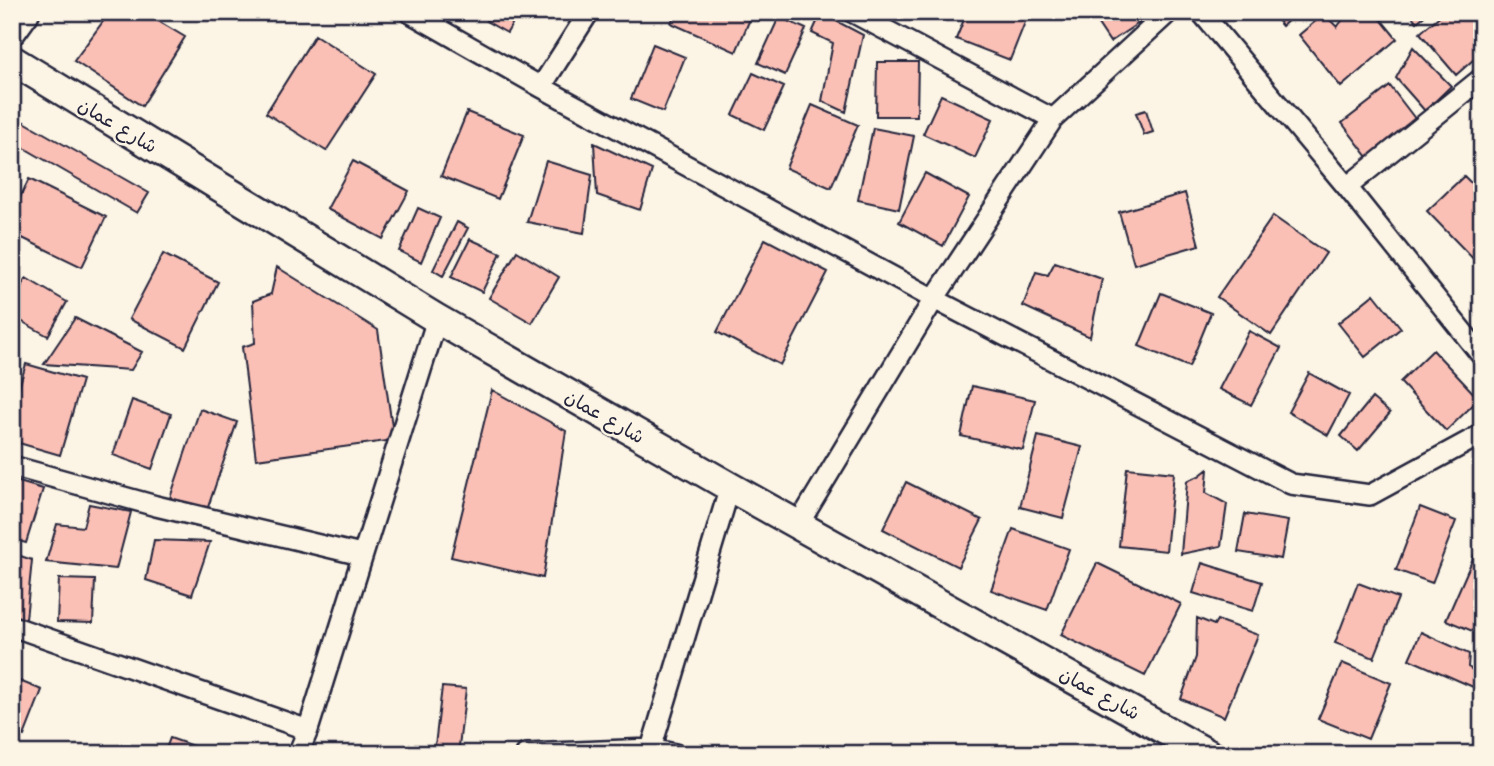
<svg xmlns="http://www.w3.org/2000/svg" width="1494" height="766" font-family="'Playpen Sans','Playpen Sans Arabic',sans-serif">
	<rect width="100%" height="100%" fill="#fcf5e5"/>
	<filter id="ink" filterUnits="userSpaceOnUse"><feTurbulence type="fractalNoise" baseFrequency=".0143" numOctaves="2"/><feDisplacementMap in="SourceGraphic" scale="14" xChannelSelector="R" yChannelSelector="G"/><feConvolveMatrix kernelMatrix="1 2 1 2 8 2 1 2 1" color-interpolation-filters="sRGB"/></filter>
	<g filter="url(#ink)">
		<path fill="#fbc0b5" stroke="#22223b" stroke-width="2" d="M110,12H143L185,37L142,106L74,61Z
			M491,12H519L507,33L486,21Z
			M676,12H753L736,52L671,23Z
			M967,12H1029L1010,60L956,39Z
			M1090,12H1146L1149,16L1110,42Z
			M1270,12H1298L1282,26Z
			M1349,12H1375L1397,39L1341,87L1299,35L1324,14L1337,27Z
			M1408,12H1429L1417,22Z
			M1444,12H1467L1482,30V52L1456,75L1420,33Z
			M821,13L863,35L846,112L822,101L833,43L812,33Z
			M779,17L806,29L785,75L758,63Z
			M315,35L376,74L326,151L266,113Z
			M653,44L685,57L663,112L631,99Z
			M1413,47L1451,86L1425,111L1396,78Z
			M877,62H918L917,116H876Z
			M753,73L784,87L764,130L733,115Z
			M1390,86L1416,120L1368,157L1342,123Z
			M941,95L993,119L975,158L923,134Z
			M812,105L858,125L831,188L786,168Z
			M1146,110L1153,132L1144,135L1136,113Z
			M467,112L524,135L498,199L441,176Z
			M12,115L149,193L137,213L12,141Z
			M873,128L914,136L899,209L858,200Z
			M594,143L652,170L640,210L597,195Z
			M353,161L409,191L383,239L327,209Z
			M546,161L592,175L584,233L527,222Z
			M925,173L969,197L943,246L899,222Z
			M1464,176L1482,194V268L1427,211Z
			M29,179L106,217L82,267L12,233V214Z
			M1185,193L1199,245L1134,264L1119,212Z
			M418,208L440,218L421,262L399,251Z
			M1273,216L1326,253L1271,335L1217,297Z
			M457,222L468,228L443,276L433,270Z
			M470,239L501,253L482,292L451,277Z
			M765,239L828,272L780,365L717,332Z
			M517,251L559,277L532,323L489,298Z
			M163,254L218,282L185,348L129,319Z
			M1055,262L1102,279L1090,337L1023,306L1036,272L1048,275Z
			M277,267L378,330L394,440L256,459L242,347L255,343L253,301L271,294Z
			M26,278L67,302L48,336L12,316V303Z
			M1161,293L1211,313L1189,367L1139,346Z
			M1374,294L1401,328L1365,357L1338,323Z
			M75,318L142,352L131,370L44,364Z
			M1249,331L1281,348L1251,405L1219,389Z
			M12,350L21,355L12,370Z
			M1433,350L1479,399L1446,431L1400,382Z
			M26,364L82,380L60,455L12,441V411Z
			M1309,373L1349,395L1328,435L1288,412Z
			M972,386L1035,400L1023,450L961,436Z
			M492,390L566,431L543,578L451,557Z
			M1372,398L1390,413L1358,451L1341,436Z
			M132,400L171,414L152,469L113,455Z
			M200,409L237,422L207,510L170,498Z
			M1038,436L1082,447L1063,518L1020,507Z
			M1127,468L1174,473L1166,551L1119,546Z
			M1208,469L1206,493L1227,504L1221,546L1181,554L1187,481L1199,476Z
			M12,480L43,489L26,543L12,539Z
			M906,482L982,520L958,567L883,529Z
			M89,504L131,512L116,569L46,562L57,524L83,527Z
			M1420,507L1456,521L1432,583L1396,570Z
			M1245,514L1288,521L1281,559L1238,552Z
			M1013,529L1069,549L1047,610L991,590Z
			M154,540L210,542L192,595L146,580Z
			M1481,540H1482V635L1446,620Z
			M12,553L32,560L26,619L12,615Z
			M1097,563L1181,604L1145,676L1061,635Z
			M1202,563L1262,582L1253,611L1193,593Z
			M59,579L95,580L93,623L57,622Z
			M1358,583L1398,598L1374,658L1335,643Z
			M1197,618L1214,625L1217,620L1258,635L1224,717L1181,699L1196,657Z
			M1421,632L1469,654L1468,667L1482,676L1480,690L1409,659Z
			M1342,663L1391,683L1368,739L1318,719Z
			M12,678L42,690L24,736L12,731Z
			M442,687L466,689L458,754H434Z
			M170,738L210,752V754H164Z"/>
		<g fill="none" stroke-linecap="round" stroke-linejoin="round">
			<defs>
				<path id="street" d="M409,12L541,87L934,299L1291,484L1370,495L1482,434
					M852,12L1053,119
					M1201,12L1347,187L1482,356
					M541,87L589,12
					M1347,187L1482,78
					M12,466L156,506L361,555
					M798,525L934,299L1053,119L1169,12
					M12,626L308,730
					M651,749L730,487
					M298,754L308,730L437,319
					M526,754L651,749L675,754"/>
				<path id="secondary" d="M12,30L25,12
					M12,60L437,319L730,487L1208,754"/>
			</defs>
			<use href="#street" stroke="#22223b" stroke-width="24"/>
			<use href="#secondary" stroke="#22223b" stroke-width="33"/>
			<use href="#street" stroke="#fcf5e5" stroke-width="19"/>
			<use href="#secondary" stroke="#fcf5e5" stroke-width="28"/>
		</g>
	</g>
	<g text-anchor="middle" stroke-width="5" stroke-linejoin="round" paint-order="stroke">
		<g font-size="19" fill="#22223b" stroke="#fcf5e5">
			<text transform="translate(118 125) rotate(31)" y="7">شارع عمان</text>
			<text transform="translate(605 416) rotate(30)" y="7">شارع عمان</text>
			<text transform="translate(1100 693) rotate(29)" y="7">شارع عمان</text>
		</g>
	</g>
	<rect width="1494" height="766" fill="none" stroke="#fcf5e5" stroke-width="42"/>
	<rect x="21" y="21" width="1452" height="724" fill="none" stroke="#22223b" stroke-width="2.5" filter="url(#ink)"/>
</svg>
